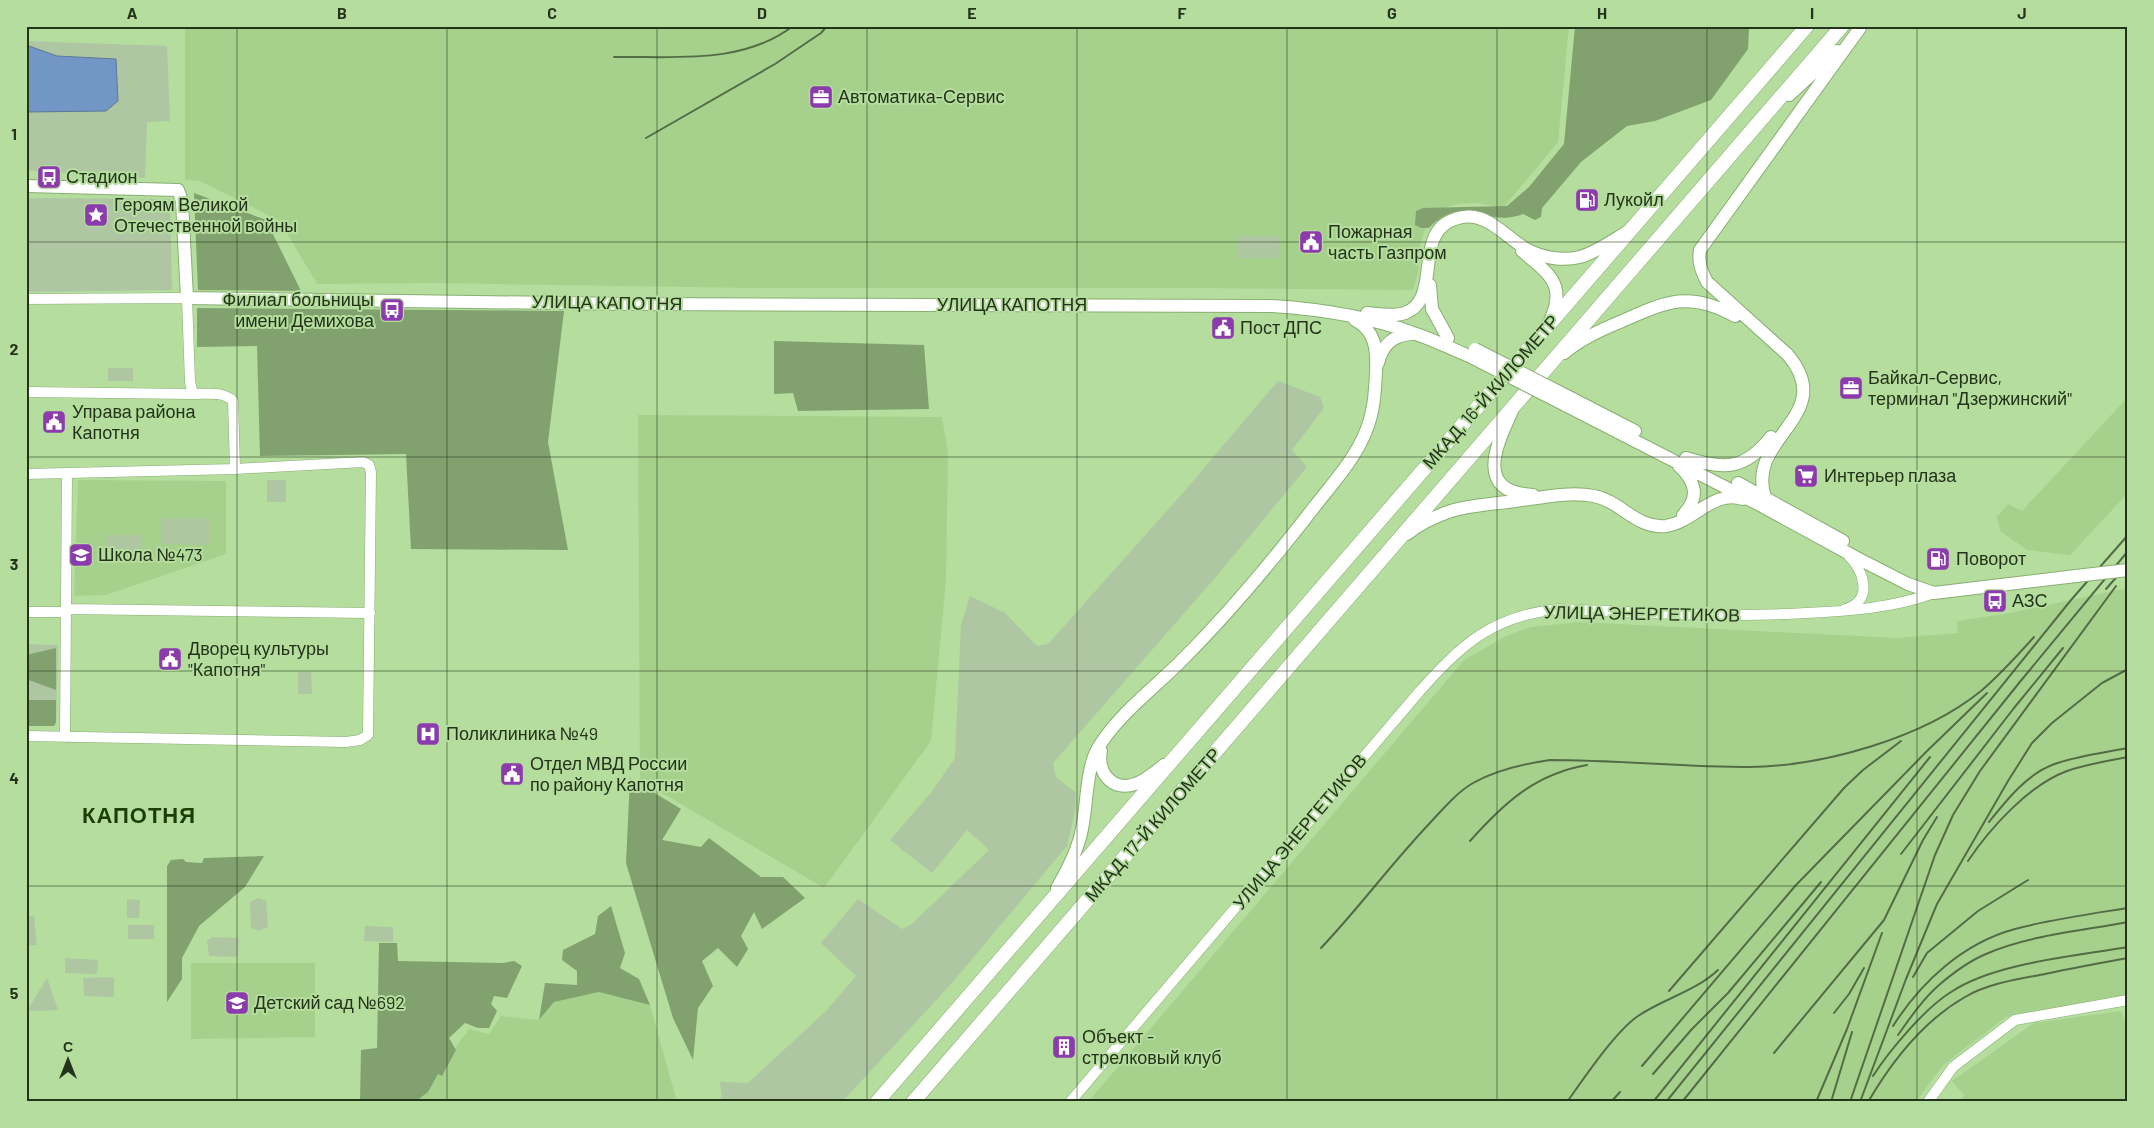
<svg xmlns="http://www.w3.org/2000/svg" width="2154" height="1128" font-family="Barlow,sans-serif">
	<rect width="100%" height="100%" fill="#b4dd9e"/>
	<path fill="#a6d18d" d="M185,26H1569L1558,142L1503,208L1478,203L1456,204L1436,211L1426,226L1420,245L1418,273L1413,290L1200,288H754L436,283L317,284L280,221L200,181L185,180Z
		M2128,397V493L2070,555L2027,550L2000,531L1997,517L2008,504L2022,511Z
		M638,415L942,417L948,453L946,580L931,741L824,888L640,780Z
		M78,480L226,481V554L106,595L74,596Z
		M2128,588V995L2006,1017L1943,1065L1916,1102H1088L1464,660L1506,636L1531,627L1580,622L1896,638L1958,633L1957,621L2010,613Z
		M191,963H315V1037L191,1039Z
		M599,992L650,1005L677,1102H410L437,1073L469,1029L489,1034L501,1016L539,1020L554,1002Z
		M2121,1011L2128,1029V1102H1959L1964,1095L1952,1081L2034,1023Z"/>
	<path fill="#aec7a2" d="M26,41L167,46L170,121L147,122L145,178L26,170Z
		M26,198L170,199L172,290L26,292Z
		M1238,236H1279V258H1238Z
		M108,368H133V381H108Z
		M1278,381L1320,397L1324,408L1292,450L1307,467L1214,579L1053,763L1056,777L1076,793L1075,811L1067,846L951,984L842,1102H722L720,1082L748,1083L826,1011L856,976L821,943L858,899L902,929L912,924L989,850L967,830L932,873L890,840L930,794L955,758L961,625L970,596L1005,613L1037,646L1048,644L1182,494Z
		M267,480H286V502H267Z
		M162,518L210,519V545L162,544Z
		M105,535H142L141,558L105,557Z
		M26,644L58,645L56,725H26Z
		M298,672H311L312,694H298Z
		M258,898L266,901L268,927L259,931L251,928L250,902Z
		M127,899L140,900L139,918H127Z
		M26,916H34L37,945L26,946Z
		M128,925H154V939H128Z
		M365,926L393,927V942L364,941Z
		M212,937L237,938L239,940L238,955L235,957L209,956L207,941Z
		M65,958L98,960L97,974L65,973Z
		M114,977V997L84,996L83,978Z
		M47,978L58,1010L27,1011Z"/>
	<path fill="#81a26f" d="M1575,26H1750L1749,28L1748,49L1711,100L1655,121L1627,126L1581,162L1542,208L1541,217L1535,220L1523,214C1486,229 1464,191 1429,228H1421L1415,225L1416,211L1423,208L1507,206L1529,187L1564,144Z
		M194,193L266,220L301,291L198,290Z
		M197,308L564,311L548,442L568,550L411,549L406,454L260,456L257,346L197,347Z
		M774,341L924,345L929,409L798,411L793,393L774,394Z
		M56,648V690L26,679V655Z
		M26,700H56V722L54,726H26Z
		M630,778L681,809L662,840L701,847L709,838L761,877H783L805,898L762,929L754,912L741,936L748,949L737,967L718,948L702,961L713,986L698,1008L693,1060L673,1018L626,863Z
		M264,856L245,887L199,926L182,958V979L167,1002V866L171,860L183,859L186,862L202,863L204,858Z
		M611,906L625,953L620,968L639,979L650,1005L599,992L554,1002L539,1020L545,983L577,985V971L562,960L563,950L595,934L598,916Z
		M379,943H397L398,961L503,963L514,961L522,966L507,998L494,996L491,1004L497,1011L489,1028H478L465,1023L449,1038L456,1050L442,1076L438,1074L428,1092L415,1102H360L361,1050L377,1048Z"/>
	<path fill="#7297c6" stroke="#5b7993" d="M26,45L57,56L116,59L118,101L106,111L26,112Z"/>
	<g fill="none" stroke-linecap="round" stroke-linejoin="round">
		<defs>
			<path id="minor" d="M26,299L187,298L190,382L193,394C207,394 223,391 233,401L235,469L363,462L369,465L371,472L368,735L360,740L346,742L26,736
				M26,392L193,394
				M26,474L235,469
				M66,609L370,613
				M1845,609C1874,601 1864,571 1848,555
				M26,612H66
				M65,737L67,474
				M1070,1102L1419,692C1462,644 1492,616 1558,609C1641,612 1724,618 1806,613C1850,611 1892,608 1934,593
				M1928,1102L1953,1067L2015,1020L2128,1000"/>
			<path id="major" d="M1789,95L1837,51
				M26,186L178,190L182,201L187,298L629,304L1272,306C1320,309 1371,317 1416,334C1434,340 1452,349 1469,356
				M1522,251C1549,274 1567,284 1550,321
				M1430,285L1432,309L1448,338
				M1367,313C1378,314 1394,317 1405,313C1443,299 1412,232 1455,219C1486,208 1504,237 1528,250C1543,258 1563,261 1580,257C1597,252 1612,241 1627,232
				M1564,353C1581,339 1600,330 1620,322C1665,302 1689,290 1735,316
				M1378,363C1383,344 1393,335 1412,334
				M1571,398L1635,431
				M1565,405L1760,505L1857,558L1908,584L1934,593L2076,576
				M1512,411C1497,444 1473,492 1533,495
				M1686,458C1724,470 1745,470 1771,437
				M1679,466C1696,482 1700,497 1683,515
				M1738,483L1843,541
				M1765,497C1745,437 1839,416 1788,355L1707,282C1701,270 1698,263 1700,250L1860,28
				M1407,534C1419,524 1436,516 1451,511C1471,505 1494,504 1515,501C1540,498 1569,491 1594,496C1621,501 1636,529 1666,526C1694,522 1713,489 1743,499
				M1101,751C1097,772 1112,792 1135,784C1145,781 1155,772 1164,765
				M1057,888C1068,869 1078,850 1082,829C1087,805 1086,769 1098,748C1119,713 1156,687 1184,658C1232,610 1274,559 1315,506C1333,483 1355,459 1366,431C1374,412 1375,392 1376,372C1377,350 1376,331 1355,320"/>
			<path id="highway" d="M877,1102L1807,26
				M913,1102L1842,26"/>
		</defs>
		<use href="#minor" stroke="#88af72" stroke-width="11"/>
		<use href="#major" stroke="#88af72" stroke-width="14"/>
		<use href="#highway" stroke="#88af72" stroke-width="15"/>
		<use href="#minor" stroke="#fff" stroke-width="10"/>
		<use href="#major" stroke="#fff" stroke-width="12"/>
		<use href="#highway" stroke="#fff" stroke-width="14"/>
		<path stroke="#546c46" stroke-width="2" d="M614,57C674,56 742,65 793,26
			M646,138L775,64L821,33L827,26
			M2106,589L2128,564
			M1989,822C2006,801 2026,775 2052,765C2075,756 2103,753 2128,748
			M1470,841C1504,803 1535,774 1587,765
			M1901,854L2014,708L2063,648
			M1968,861C1990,828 2029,785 2067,771C2087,764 2108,761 2128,757
			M1321,948C1359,908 1391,864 1429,824C1442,810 1456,793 1473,783C1496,770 1523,764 1550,760C1617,760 1683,767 1750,767C1824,766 1923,738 1981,691C2000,675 2017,656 2034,637
			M1913,977L1927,953L1978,911L2028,880
			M1669,991L1844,788L1863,770L1901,741
			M1834,1013L1849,994L1864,968
			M1893,1026C1921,982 1963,943 2015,929C2052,919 2090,914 2128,908
			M1898,1035C1910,1018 1923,999 1939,985C1953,973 1969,961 1986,954C2030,935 2081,931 2128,922
			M1774,1053L1884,920L1923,840L1937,817
			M1642,1066L1796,885L1926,752L1987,693
			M1653,1074L1692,1029L1728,993L1821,882
			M1873,1076C1889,1051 1925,1008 1951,992C1994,963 2076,956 2128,947
			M1567,1102C1584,1078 1615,1032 1638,1016C1663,999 1696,991 1718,970
			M1611,1102L1620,1092
			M1629,1102L1630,1100
			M1653,1102L1930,757
			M1666,1102L2071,600L2128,535
			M1682,1102L2019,683L2128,551
			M1816,1102L1847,1029L1882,933
			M1831,1102L1852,1032
			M1850,1102L1935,855L1953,815L1980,771L2116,586
			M1860,1102L1906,979L1937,904L2008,781L2032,743L2052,723L2102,683L2128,669
			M1868,1102C1892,1061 1923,1021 1965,997C1989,983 2019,979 2045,974C2073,968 2100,963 2128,958"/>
		<defs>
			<path id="major-bridge" d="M1475,349L1571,398
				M1469,356L1565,405
				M2076,576L2128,570"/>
		</defs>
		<use href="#major-bridge" stroke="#88af72" stroke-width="14" stroke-linecap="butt"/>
		<use href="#major-bridge" stroke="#fff" stroke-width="12"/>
	</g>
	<path fill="none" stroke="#24341b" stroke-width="1" stroke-opacity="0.55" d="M237,26V1102M447,26V1102M657,26V1102M867,26V1102M1077,26V1102M1287,26V1102M1497,26V1102M1707,26V1102M1917,26V1102M26,242H2128M26,457H2128M26,671H2128M26,886H2128"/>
	<defs>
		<symbol id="office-square" viewBox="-11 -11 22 22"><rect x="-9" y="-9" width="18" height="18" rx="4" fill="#8b3bab" stroke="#b4dd9e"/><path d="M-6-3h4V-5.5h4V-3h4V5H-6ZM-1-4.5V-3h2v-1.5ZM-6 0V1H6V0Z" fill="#fff"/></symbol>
		<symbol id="bus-square" viewBox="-11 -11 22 22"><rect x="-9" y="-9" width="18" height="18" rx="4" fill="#8b3bab" stroke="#b4dd9e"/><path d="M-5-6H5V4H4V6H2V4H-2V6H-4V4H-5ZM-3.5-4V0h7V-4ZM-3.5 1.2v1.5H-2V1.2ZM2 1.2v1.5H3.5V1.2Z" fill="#fff"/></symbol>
		<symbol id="fuel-square" viewBox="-11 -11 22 22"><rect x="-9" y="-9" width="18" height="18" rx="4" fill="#8b3bab" stroke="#b4dd9e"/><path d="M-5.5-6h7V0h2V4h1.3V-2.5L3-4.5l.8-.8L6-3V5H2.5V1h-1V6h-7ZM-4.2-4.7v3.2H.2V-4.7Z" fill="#fff"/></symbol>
		<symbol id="sight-square" viewBox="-11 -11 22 22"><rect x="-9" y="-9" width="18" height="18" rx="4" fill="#8b3bab" stroke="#b4dd9e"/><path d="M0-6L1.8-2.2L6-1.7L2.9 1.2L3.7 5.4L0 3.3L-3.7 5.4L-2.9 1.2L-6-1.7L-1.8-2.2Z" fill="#fff"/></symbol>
		<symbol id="civic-square" viewBox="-11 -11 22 22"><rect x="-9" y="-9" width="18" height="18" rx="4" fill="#8b3bab" stroke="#b4dd9e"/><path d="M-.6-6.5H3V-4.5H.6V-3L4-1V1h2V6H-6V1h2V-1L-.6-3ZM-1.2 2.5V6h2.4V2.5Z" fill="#fff"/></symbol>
		<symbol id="supermarket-square" viewBox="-11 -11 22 22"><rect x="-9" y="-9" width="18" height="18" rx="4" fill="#8b3bab" stroke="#b4dd9e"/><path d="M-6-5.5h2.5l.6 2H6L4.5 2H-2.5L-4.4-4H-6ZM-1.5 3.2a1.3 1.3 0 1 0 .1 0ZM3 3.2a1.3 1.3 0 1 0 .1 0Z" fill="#fff"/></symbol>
		<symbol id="school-square" viewBox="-11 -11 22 22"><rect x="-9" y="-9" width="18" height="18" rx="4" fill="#8b3bab" stroke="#b4dd9e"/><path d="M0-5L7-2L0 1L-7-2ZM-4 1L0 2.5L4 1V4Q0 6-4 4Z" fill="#fff"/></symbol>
		<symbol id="hospital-square" viewBox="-11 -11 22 22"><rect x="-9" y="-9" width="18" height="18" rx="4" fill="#8b3bab" stroke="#b4dd9e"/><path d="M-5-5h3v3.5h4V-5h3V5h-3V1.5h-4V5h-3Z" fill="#fff"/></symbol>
		<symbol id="building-square" viewBox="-11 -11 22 22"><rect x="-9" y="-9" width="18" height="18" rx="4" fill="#8b3bab" stroke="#b4dd9e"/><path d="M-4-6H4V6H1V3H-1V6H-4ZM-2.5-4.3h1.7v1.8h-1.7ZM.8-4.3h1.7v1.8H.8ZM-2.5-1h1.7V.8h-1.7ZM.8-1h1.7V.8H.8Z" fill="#fff"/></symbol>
	</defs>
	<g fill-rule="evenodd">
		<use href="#office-square" x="807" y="83" width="28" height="28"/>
		<use href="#bus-square" x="35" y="163" width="28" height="28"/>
		<use href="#fuel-square" x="1573" y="186" width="28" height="28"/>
		<use href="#sight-square" x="82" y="201" width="28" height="28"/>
		<use href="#civic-square" x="1297" y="228" width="28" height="28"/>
		<use href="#bus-square" x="378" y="296" width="28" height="28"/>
		<use href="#civic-square" x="1209" y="314" width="28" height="28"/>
		<use href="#office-square" x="1837" y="374" width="28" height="28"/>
		<use href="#civic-square" x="40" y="408" width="28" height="28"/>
		<use href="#supermarket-square" x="1792" y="462" width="28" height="28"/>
		<use href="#school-square" x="67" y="541" width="28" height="28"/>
		<use href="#fuel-square" x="1924" y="545" width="28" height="28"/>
		<use href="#bus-square" x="1981" y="587" width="28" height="28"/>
		<use href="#civic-square" x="156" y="645" width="28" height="28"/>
		<use href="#hospital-square" x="414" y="720" width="28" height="28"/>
		<use href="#civic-square" x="498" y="760" width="28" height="28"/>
		<use href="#school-square" x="223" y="989" width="28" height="28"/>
		<use href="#building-square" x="1050" y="1033" width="28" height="28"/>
	</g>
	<g text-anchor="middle" stroke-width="4" stroke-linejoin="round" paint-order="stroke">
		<g font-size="18" fill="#24341b" stroke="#b4dd9e" text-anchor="start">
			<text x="838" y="103">Автоматика-Сервис</text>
			<text x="66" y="183">Стадион</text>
			<text x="1604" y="206">Лукойл</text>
			<text x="114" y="211">Героям Великой<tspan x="114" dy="21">Отечественной войны</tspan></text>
			<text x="1328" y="238">Пожарная<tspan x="1328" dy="21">часть Газпром</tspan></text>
			<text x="374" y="306" text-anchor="end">Филиал больницы<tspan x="374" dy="21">имени Демихова</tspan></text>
			<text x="1240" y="334">Пост ДПС</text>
			<text x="1868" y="384">Байкал-Сервис,<tspan x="1868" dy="21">терминал "Дзержинский"</tspan></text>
			<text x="72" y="418">Управа района<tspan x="72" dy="21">Капотня</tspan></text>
			<text x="1824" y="482">Интерьер плаза</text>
			<text x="98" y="561">Школа №473</text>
			<text x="1956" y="565">Поворот</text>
			<text x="2012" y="607">АЗС</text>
			<text x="188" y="655">Дворец культуры<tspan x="188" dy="21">"Капотня"</tspan></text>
			<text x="446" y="740">Поликлиника №49</text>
			<text x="530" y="770">Отдел МВД России<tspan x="530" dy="21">по району Капотня</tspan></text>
			<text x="254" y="1009">Детский сад №692</text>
			<text x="1082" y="1043">Объект -<tspan x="1082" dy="21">стрелковый клуб</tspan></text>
		</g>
		<g font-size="18" fill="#24341b" stroke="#b4dd9e">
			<text transform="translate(607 303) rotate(1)" y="6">УЛИЦА КАПОТНЯ</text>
			<text x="1012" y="311">УЛИЦА КАПОТНЯ</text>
			<text transform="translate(1491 392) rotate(-49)" y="6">МКАД, 16-Й КИЛОМЕТР</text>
			<text transform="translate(1642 614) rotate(1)" y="6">УЛИЦА ЭНЕРГЕТИКОВ</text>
			<text transform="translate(1153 825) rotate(-49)" y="6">МКАД, 17-Й КИЛОМЕТР</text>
			<text transform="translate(1300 832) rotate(-50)" y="6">УЛИЦА ЭНЕРГЕТИКОВ</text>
		</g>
		<g font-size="22" font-weight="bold" letter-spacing="1" fill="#1d3e00" stroke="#b4dd9e">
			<text x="139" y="823">КАПОТНЯ</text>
		</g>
	</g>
	<rect width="2154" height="1128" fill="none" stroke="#b4dd9e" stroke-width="55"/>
	<g transform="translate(68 1060)" stroke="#b4dd9e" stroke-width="4" paint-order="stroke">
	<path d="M0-4L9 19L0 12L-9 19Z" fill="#24341b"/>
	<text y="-8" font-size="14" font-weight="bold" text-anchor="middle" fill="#24341b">С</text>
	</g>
	<rect x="28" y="28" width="2098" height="1072" fill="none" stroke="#24341b" stroke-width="2"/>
	<g font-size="16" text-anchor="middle" font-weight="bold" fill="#24341b">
		<text x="132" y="19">A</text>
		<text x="342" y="19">B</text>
		<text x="552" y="19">C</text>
		<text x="762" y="19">D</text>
		<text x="972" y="19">E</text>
		<text x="1182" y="19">F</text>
		<text x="1392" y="19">G</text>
		<text x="1602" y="19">H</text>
		<text x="1812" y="19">I</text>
		<text x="2022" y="19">J</text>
		<text x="14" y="140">1</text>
		<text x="14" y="355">2</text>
		<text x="14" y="570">3</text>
		<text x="14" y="784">4</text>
		<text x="14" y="999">5</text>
	</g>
</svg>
